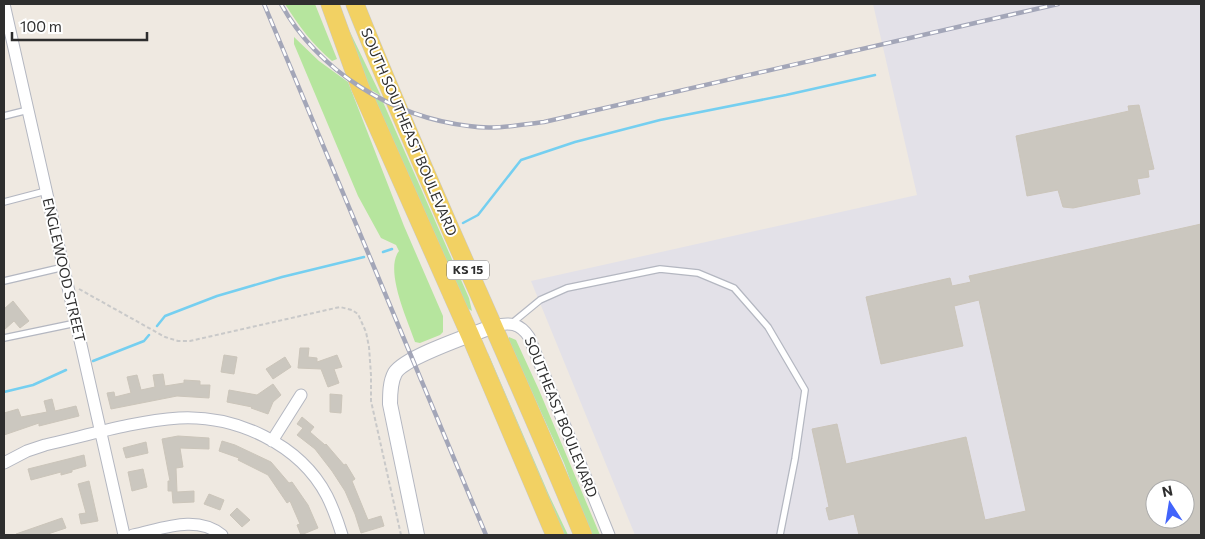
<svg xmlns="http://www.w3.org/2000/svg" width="1205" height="539" font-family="Commissioner,sans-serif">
	<rect width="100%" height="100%" fill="#efe9e1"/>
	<path fill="#e3e1e8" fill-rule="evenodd" d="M873,4H1201V535H635L531,281L917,195ZM1155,489H1185V519H1155Z"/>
	<path fill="#b6e59e" d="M285,4H315L337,59L332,61C313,45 298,25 285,4Z
		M337,5L381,96L368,88Z
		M294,37L319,61L348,82L404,226L443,316V332L440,335L420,343L415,342C408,321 384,270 399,251L396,245L381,238L358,196L294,44Z
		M370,96L383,102L469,298L472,311L467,308Z
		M509,337L516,340L539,390L600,535H590L564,463L509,341Z
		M488,353L549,495L568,535H561L490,368Z"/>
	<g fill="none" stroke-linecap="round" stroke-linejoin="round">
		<path stroke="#75cff0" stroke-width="2.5" d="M463,223L478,215L521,160L575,142L660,120L786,95L875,75
			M383,252L392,249
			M157,326L165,316L217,296L282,277L364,257
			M93,361L144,341L149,335
			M4,392L33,385L66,370"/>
	</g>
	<path fill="#cbc7bf" stroke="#cbc5ba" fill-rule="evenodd" d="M1139,105L1154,169L1148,170L1149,177L1137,179L1140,194L1073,208L1063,207L1058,190L1027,196L1016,136L1129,111L1128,106Z
		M1201,224V535H859L854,514L829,520L826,508L829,507L812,429L837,424L846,464L966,437L985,520L1026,511L979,300L954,306L963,346L881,364L866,297L950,278L952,286L971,282L969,276ZM1155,489H1185V519H1155Z
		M13,301L29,321L20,328L14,321L4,330V309Z
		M300,348H309L308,357L317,358V362L337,355L342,367L334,369L339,383L328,387L321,369L298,368Z
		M224,355L237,357L234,374L221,372Z
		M285,357L291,367L273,379L266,369Z
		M163,374L165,386L184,383V380L200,381V385H210L209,398L177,396L111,409L107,393L114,392L115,397L131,393L127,377L137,375L141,390L155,387L153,375Z
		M273,384L281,395L273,402L268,414L251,408L252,407L227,402L229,390L257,395Z
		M330,394L342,395L341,413L330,412Z
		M52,399L55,411L76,406L79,416L39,426V423L4,435V413L18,409L21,417L47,412L44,401Z
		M302,417L314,427L310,432L325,445L326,444L344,465L346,464L355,479L352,481L368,520L381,516L384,526L361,533L355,514L345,491L332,471L315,449L297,435L303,428L297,424Z
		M178,436L209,438V449L180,448L183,467L176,468L177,492L194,491V502L173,503L172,491H168V481H170L162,439Z
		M222,441L235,445L271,462L289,483L292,482L308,505L318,528L301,535L297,525L300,524L290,501L287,503L268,475L238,460L239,458L219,451Z
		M146,442L148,453L126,458L123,448Z
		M84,455L86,466L72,470V472L61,475V472L31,480L28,469Z
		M143,469L147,487L132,491L128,472Z
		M89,481L98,521L81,524L79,514L86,513L78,484Z
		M209,494L224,500L220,510L204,504Z
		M237,508L250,520L242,527L230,515Z
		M62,518L66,528L45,535H16V534Z"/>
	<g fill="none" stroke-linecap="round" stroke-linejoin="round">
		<defs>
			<path id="service" d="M4,116L28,110
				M4,202L46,191
				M4,281L64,267
				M512,323L540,300L567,288L660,269L698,273L734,288L768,327L805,390L795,459L780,535
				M4,338L76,323"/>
			<path id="minor" d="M4,4L124,535
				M494,326C509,322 520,323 529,337L609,535
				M272,441L301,395
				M4,463L27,451L45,445C89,435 135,421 179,418C236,415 300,444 327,496C333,508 338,522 342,535
				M133,535C162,529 196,514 222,535"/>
			<path id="tertiary" d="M417,535L390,404C390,394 390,382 395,373C404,357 474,334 494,326"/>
			<path id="primary" d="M330,4L360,87L470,335L555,535
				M355,4C426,183 510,357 583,535"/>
		</defs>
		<use href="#service" stroke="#b4b7c1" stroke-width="8"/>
		<use href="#minor" stroke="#b4b7c1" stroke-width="13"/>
		<use href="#tertiary" stroke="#b4b7c1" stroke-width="16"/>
		<use href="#primary" stroke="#c9c9c9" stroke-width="19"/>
		<path stroke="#c9c9c9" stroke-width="2" stroke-dasharray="4 2.5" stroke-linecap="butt" d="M79,289L165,337L178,341H190L340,307L352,310L358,314L366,332L369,347L371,375V401L401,535"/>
		<use href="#service" stroke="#fff" stroke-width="5.5"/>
		<use href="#minor" stroke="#fff" stroke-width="11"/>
		<use href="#tertiary" stroke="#fff" stroke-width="14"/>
		<use href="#primary" stroke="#f2d163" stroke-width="18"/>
		<defs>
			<path id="rail" d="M264,4L486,535
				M281,4C318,71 392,117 469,126C494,130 519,125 544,122L1058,4"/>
		</defs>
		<use href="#rail" stroke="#a3a6b8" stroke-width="4.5"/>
		<use href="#rail" stroke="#fff" stroke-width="2.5" stroke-dasharray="8" stroke-linecap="butt"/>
	</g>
	<g text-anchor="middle" stroke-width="4" stroke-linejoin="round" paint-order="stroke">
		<rect fill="#fff" stroke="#6d6d6d" stroke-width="1" x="447" y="260.5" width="42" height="19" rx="4"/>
		<g font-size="12" font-weight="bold" fill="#2e2e2e">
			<text x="468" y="274">KS 15</text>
		</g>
		<g font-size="14" fill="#2e2e2e" stroke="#fff">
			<text transform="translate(409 132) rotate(67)" y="5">SOUTH SOUTHEAST BOULEVARD</text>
			<text transform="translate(64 270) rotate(77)" y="5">ENGLEWOOD STREET</text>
			<text transform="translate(561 417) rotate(68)" y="5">SOUTHEAST BOULEVARD</text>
		</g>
	</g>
	<rect width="1205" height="539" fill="none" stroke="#2e2e2e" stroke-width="10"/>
	<g transform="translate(1170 504) rotate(348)"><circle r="24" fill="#ffffff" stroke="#ababab"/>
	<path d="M0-4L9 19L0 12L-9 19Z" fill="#4264fb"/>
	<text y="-8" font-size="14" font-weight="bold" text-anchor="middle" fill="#2e2e2e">N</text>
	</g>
	<path d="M12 32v8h135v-8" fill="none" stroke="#2e2e2e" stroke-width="2.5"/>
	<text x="20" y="32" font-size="15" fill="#2e2e2e" stroke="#ffffff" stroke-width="4" paint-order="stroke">100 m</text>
</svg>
